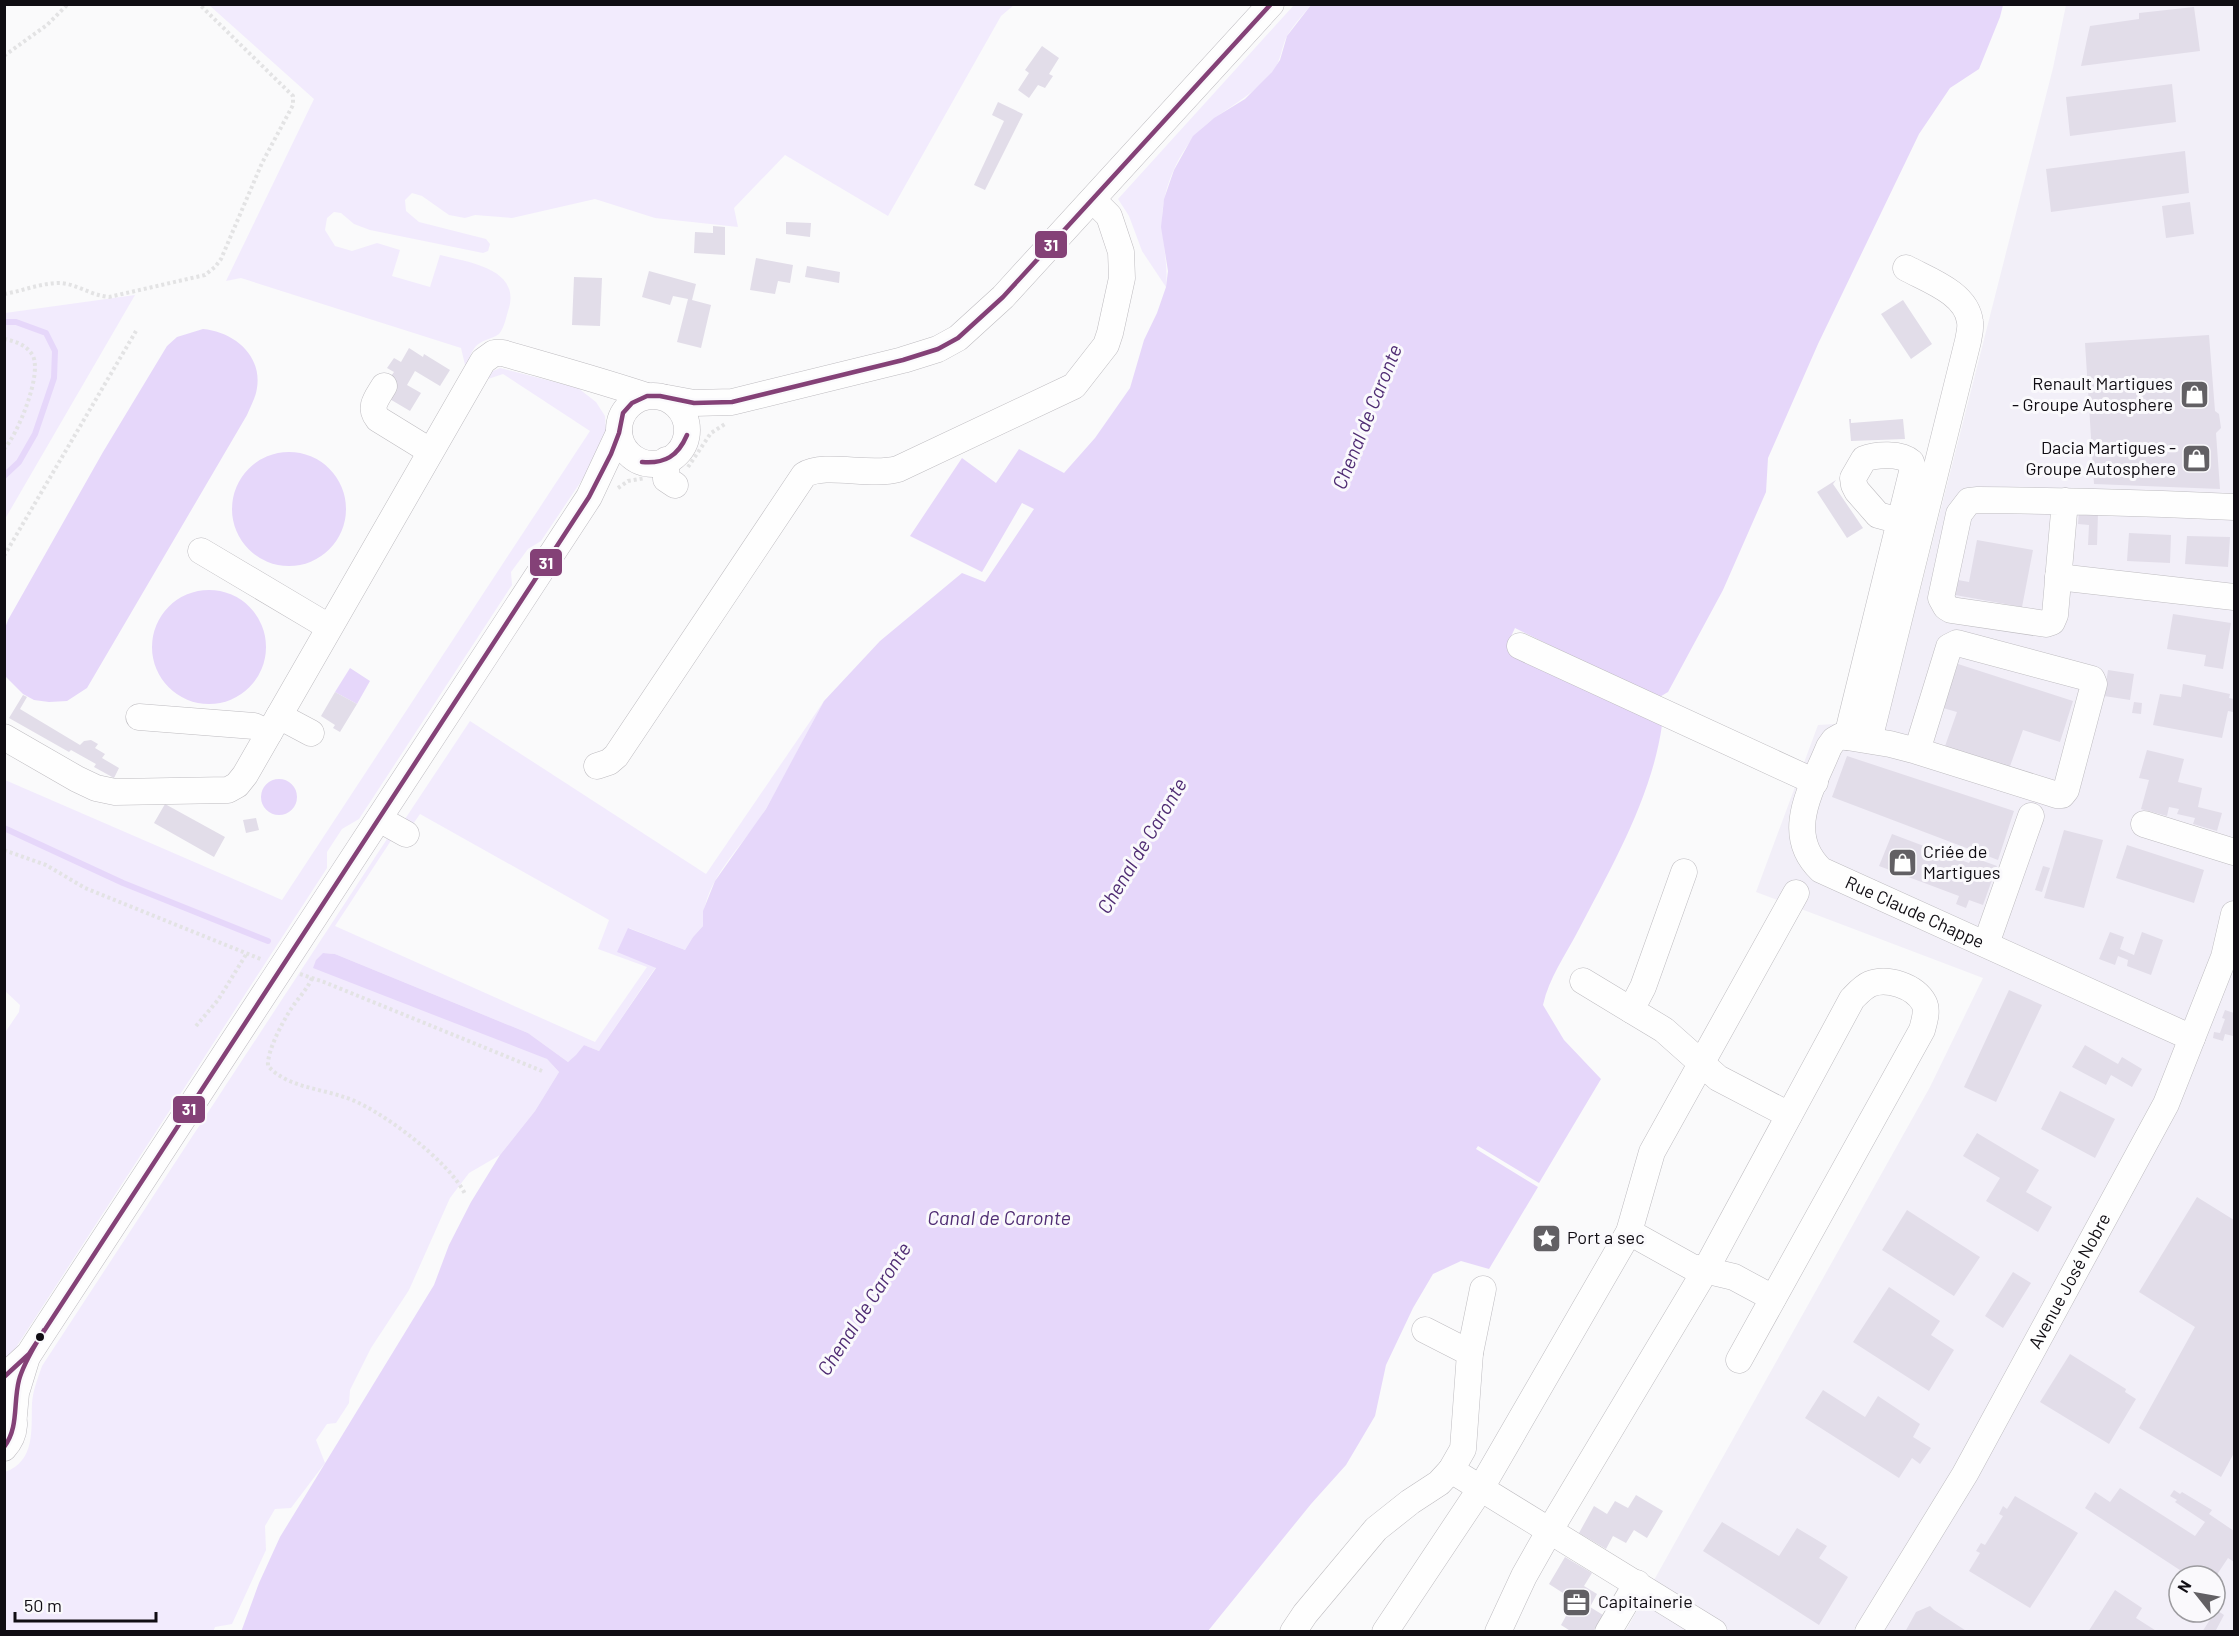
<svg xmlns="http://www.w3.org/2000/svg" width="2239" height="1636" font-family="Barlow,sans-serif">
	<rect width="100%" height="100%" fill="#fafafb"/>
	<path fill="#f2eff8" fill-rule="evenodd" d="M2066,5H2234V1631L1625,1632L1930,1087L1983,978L1756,892L1818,725L1887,721L2053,68ZM2179,1576H2215V1612H2179Z"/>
	<path fill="#f2ebfd" d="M209,5H1014L1001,16L888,216L785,155L734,208L738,227L655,218L595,199L512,218L475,215L465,218L449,215L422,196L412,193L405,200L406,211L419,222L486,239L490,244L488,251L483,253L370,230L354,224L341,213L334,212L327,218L325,230L335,246L352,251L377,243L400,250L392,276L430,287L440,255C467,262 520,268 509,308C506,316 505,327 499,334C495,337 490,338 486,340C472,345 470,356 466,369L461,348L241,278L226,281L314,99Z
		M1294,5H1311C1303,15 1292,26 1286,38C1281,49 1281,61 1273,71C1256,92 1237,102 1216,117C1189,135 1170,169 1164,201C1158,231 1169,257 1166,287L1142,251L1129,216L1118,199Z
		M135,295L5,519V313Z
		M500,368L578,388L596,402L605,416L606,431L603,444L582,480L541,541L528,549L511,572L512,585L359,819L342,829L327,852V868L15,1349L5,1361L4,1034L19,1012L20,1005L5,991V780L282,900L590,431L503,374L488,379L493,371Z
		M824,701C805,736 787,772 767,807C746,844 701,880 703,926L693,937L685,950L629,928L656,967L599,1051L584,1045L576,1056L568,1062L528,1033L335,954L323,953L547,1059L559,1072L535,1111L500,1155L469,1173L450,1198L409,1290L371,1348L350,1390L349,1403L336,1423L327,1424L316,1440L325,1463L291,1508L275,1509L265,1526L266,1550L232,1624L215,1627L213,1632H5V1472C36,1461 31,1428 32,1403C33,1390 38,1378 42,1366L387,839H392L335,926L595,1042L647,967L598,949L609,920L420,814L411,827L405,819L470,721L706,874Z"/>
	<path fill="#e6d7fa" d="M1311,5H2003L2000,17L1979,69L1950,88L1919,134L1818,344L1768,458L1766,492L1723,590L1668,692L1658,698L1515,628L1507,645L1662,725C1652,797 1611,868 1578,931C1565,956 1549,978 1543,1005L1564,1040L1601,1079L1539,1183L1478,1146L1476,1149L1538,1187L1489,1269L1461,1261L1433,1274L1413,1308L1386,1365L1375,1416L1346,1465L1311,1504L1208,1631L241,1632L259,1583L280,1537L434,1285L449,1245L471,1202L500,1155L535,1111L559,1072L547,1059L313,968L316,960L323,953L335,954L528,1033L568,1062L576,1055L584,1045L599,1051L656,968L617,952L628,928L685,950L693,937L703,926V911L715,881L766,809L824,701L880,641L962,573L985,582L1034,509L1022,503L982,572L910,536L962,458L996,483L1019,449L1064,473L1095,438L1130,388L1144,340L1157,313L1166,287L1168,271L1161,227L1164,199L1174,170L1193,136L1214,118L1245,99L1272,72L1280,60L1287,36Z
		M203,329C235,332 265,357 256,393C254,400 250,408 247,415L87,688L67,701L49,702L34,700L23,694L5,676V628L8,620L103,452L167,346L177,337Z
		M232 509a57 57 0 1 1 114 0a57 57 0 1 1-114 0Z
		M152 647a57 57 0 1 1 114 0a57 57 0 1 1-114 0Z
		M350,668L370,681L357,704L335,692Z
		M261 797a18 18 0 1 1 36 0a18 18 0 1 1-36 0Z"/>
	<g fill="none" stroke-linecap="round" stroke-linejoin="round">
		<path stroke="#e6d7fa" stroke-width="6" d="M4,322H16L46,333L55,351L54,378L35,434L19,462L4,476
			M4,828L123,883L268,941"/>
	</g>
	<path fill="#e2dde9" d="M2194,7L2200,51L2081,66L2090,26L2139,19V13Z
		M1042,46L1059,58L1049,74L1053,76L1045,88L1038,85L1029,98L1018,90L1029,73L1025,70Z
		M2172,84L2176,122L2070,136L2066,97Z
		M998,102L1023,114L985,190L974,185L1004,121L992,115Z
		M2185,151L2189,193L2051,212L2046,169Z
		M2190,202L2194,234L2166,238L2162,206Z
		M786,222L811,223L810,237L786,234Z
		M713,226L725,227V255L694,253L695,232L713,233Z
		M756,258L793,265L790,283L778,281L775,294L750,290Z
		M807,266L840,272L839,283L805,277Z
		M649,271L696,284L692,300L711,305L701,348L677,342L688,299L673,296L670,305L642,297Z
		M574,277L602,278L600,326L572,325Z
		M1903,300L1932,344L1911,359L1881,314Z
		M2209,335L2215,411L2219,414L2221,428L2216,433L2220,489L2094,484L2085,343Z
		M409,348L423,357L424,354L450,370L440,386L415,371L407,385L421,393L410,411L388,398L396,383L389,379L394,372L387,368L394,358L401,362Z
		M1849,419H1851V423L1903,419L1905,439L1851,441Z
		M1836,480L1833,484L1863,528L1847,538L1817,492Z
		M2079,511L2098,513L2097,545H2088L2089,525L2078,524Z
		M2129,533L2171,535L2170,563L2127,561Z
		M2187,536L2230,537L2228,567L2185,564Z
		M1977,540L2033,550L2022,607L1955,595L1958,580L1969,582Z
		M2173,614L2231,623L2223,669L2204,666L2206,655L2167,649Z
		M1958,664L2073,701L2060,742L2023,730L2009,769L1944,749L1957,712L1943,708Z
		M2108,670L2134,674L2130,700L2104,696Z
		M2183,684L2230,694L2229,698L2234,699L2233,712L2228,711L2222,738L2153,725L2160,694L2181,697Z
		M335,692L357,704L340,732L333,728L335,725L321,716Z
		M23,695L27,697L20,709L80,745L84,741L91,740L98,744L95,748L105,754L102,758L119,768L114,778L94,767L96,764L71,750L69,752L9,718Z
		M2134,702L2142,703L2141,714L2132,713Z
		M2147,750L2184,759L2178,782L2202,788L2198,807L2222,813L2217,831L2193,824L2195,818L2177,814L2179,809L2169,807L2167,816L2141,809L2149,780L2139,778Z
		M1847,756L2014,811L1998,860L1832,797Z
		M165,804L225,837L214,857L154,823Z
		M256,818L259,830L246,833L243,820Z
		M2064,830L2103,840L2084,908L2044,898Z
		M1892,834L1969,863L1972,857L1997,866L1983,905L1969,900L1966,908L1956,904L1959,896L1879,866Z
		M2127,845L2204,870L2194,903L2116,878Z
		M2043,866L2050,868L2042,892L2035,890Z
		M2110,932L2124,937L2120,949L2134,955L2142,932L2163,940L2151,975L2127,966L2128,960L2118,956L2115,965L2099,959Z
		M2009,990L2042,1005L1996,1102L1964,1087Z
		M2225,1010L2234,1013V1031L2233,1036L2225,1034L2223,1041L2213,1038L2214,1032L2220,1033L2225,1019L2222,1018Z
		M2085,1045L2118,1064L2122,1057L2142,1069L2132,1087L2111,1075L2106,1085L2072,1067Z
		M2060,1091L2115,1119L2095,1158L2041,1129Z
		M1977,1133L2039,1170L2026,1192L2052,1207L2038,1232L1986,1201L2000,1178L1963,1156Z
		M2197,1197L2234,1220V1453L2221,1477L2139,1428L2195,1327L2139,1292Z
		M1907,1210L1980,1257L1954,1296L1882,1250Z
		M2013,1272L2031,1283L2003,1328L1985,1316Z
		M1889,1287L1940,1321L1931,1335L1954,1350L1929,1391L1853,1342Z
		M2070,1354L2126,1389L2125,1392L2136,1399L2109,1444L2040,1402Z
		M1823,1390L1865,1417L1878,1396L1920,1424L1913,1437L1931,1448L1920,1464L1912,1458L1899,1478L1805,1418Z
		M2120,1488L2195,1536L2205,1522L2175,1502L2177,1500L2170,1496L2174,1490L2180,1494L2182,1492L2212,1510L2209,1514L2234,1531V1562L2228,1558L2216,1576H2189L2085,1508L2095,1492L2110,1502Z
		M1636,1495L1663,1511L1647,1538L1634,1530L1626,1543L1613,1536L1606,1549L1579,1533L1594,1506L1607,1514L1615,1501L1628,1508Z
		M2015,1496L2078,1533L2030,1608L1969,1571L1980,1553L1976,1551L1981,1543L1985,1545L2003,1516L1999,1514L2003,1506L2007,1509Z
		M1722,1522L1779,1556L1797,1528L1827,1546L1819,1558L1848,1577L1819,1625L1703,1551Z
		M1565,1557L1592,1573L1584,1586L1597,1594L1590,1607L1603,1615L1593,1632H1572L1561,1625L1566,1616L1569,1615L1567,1605L1563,1603L1565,1599L1563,1593L1549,1584Z
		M2115,1590L2142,1608L2136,1618L2158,1632H2088Z
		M1930,1606L1934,1610L1968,1632H1905L1916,1612Z
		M2215,1609L2224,1615L2215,1632H2202L2215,1612Z"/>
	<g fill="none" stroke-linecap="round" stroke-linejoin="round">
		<defs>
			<g id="minor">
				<path d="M384,386C377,398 368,407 378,419L430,451"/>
				<circle cx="653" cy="430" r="34"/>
				<path d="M667,398L694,403L732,402L903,360L938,349L958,338L1003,297L1271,4"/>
				<path d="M666,460V479L675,485"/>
				<path d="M2065,501L2055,615L2052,622L2046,624L1951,610L1946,607L1941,598L1959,514L1969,501L1978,500C2064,501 2149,503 2234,507"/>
				<path d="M201,551L329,627"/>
				<path d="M2058,577L2234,597"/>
				<path d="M1520,646L1815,782"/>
				<path d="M279,716L311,733"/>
				<path d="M139,717L254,726L269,733"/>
				<path d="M4,737L77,779L96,788L115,792L228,790L237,785L245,775L483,361L494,353H503C551,367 599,380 647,396"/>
				<path d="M1847,737L1852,716L1913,468L1911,462C1901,453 1876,454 1864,459L1853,478L1854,485L1857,491L1878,515L1900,521"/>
				<path d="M1869,740L1968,341C1969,335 1971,328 1970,322C1967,293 1928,280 1906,268"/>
				<path id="s1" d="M1917,751L1949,647L1957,643L2092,679L2094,684L2066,790L2062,795H2057L1917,751L1890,744L1841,736L1834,740L1829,747C1813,787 1782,833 1821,870L2192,1038"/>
				<path d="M597,766L609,762L616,756L804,475C825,462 870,477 898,469L1074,386L1106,345L1110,333L1122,278L1121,252L1109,216L1093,200"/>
				<path d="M379,819L406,834"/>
				<path d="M2144,824L2234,852"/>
				<path d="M1986,944L2031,816"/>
				<path d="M1583,981L1664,1030L1718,1078L1789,1115"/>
				<path d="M1631,1010L1643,987L1684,872"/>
				<path d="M1629,1232L1692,1267L1734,1277L1773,1298"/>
				<path d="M1425,1330L1470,1353L1463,1449L1451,1470L1714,1632"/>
				<path d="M1470,1353L1483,1289"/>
				<path d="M4,1377L29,1354L40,1337L589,497L619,433"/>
				<path d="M14,1415L16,1393L27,1357"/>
				<path d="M4,1448C16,1435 18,1416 6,1403"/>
				<path d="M1293,1632L1305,1614L1376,1529L1410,1502L1439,1483L1451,1470"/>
				<path d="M1385,1632L1481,1488L1629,1232L1652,1152L1796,893"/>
				<path d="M1498,1632L1524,1576L1550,1530L1705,1271L1852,999C1857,994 1863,987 1870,984C1887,977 1915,986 1924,1003C1928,1011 1924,1022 1922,1030L1739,1360"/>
				<path d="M1608,1632L1637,1583"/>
				<path id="s2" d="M1868,1632L1965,1474L2166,1104L2224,957L2234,914"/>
			</g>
		</defs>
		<use href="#minor" stroke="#bebcc0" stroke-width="27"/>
		<path stroke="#e3e3e4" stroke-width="4" stroke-dasharray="3 3" stroke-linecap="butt" d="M4,56L47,25L68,4
			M4,294C23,291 40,283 60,283C77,284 90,295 109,297L205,275L215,267L221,259L262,163L293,105V96L199,4
			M4,339C15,341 27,345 33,356C42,375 18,434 4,449
			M688,467L711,433L725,424
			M618,488L628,481L645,478
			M4,556L136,331
			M4,850L46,865L85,888L263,960
			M300,974L324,982L542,1071
			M312,978C307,990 298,998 291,1009C282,1023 267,1051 268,1066C287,1087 318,1088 344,1097C378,1107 450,1162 465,1194
			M196,1026L218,1000L247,953"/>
		<use href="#minor" stroke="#fefefe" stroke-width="26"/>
		<defs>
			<path id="bus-1" d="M642,462C665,464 678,456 687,435
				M4,1377L29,1354L589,497L611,454L619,433L623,413L632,403L647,396H660L694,403L732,402L903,360L938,349L958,338L1003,297L1271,4
				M4,1447C19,1428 13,1403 19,1380C24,1362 35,1346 44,1330"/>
		</defs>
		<use href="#bus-1" stroke="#faf9fc" stroke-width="9"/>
		<use href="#bus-1" stroke="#844177" stroke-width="4.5"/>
	</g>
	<defs>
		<symbol id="shop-square" viewBox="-11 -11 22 22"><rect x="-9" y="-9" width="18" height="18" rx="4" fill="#626064" stroke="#faf9fc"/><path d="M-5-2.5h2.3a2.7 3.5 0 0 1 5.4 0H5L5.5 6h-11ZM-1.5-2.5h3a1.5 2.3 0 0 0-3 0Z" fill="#fff"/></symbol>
		<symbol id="sight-square" viewBox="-11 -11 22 22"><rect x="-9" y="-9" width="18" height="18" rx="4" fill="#626064" stroke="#faf9fc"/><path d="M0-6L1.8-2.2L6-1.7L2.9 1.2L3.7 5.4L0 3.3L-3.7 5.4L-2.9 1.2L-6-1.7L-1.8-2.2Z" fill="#fff"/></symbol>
		<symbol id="office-square" viewBox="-11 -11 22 22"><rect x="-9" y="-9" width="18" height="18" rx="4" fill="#626064" stroke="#faf9fc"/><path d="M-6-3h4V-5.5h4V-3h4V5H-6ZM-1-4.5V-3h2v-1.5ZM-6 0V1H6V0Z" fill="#fff"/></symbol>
	</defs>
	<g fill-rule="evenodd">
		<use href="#shop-square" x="2178" y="378" width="33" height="33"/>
		<use href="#shop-square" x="2180" y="442" width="33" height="33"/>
		<use href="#shop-square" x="1886" y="846" width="33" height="33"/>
		<use href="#sight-square" x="1530" y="1222" width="33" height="33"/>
		<use href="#office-square" x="1560" y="1586" width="33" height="33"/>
	</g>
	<circle fill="#100d13" stroke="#faf9fc" stroke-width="2" cx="40" cy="1337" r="5"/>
	<g text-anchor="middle" stroke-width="6" stroke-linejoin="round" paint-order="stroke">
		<g font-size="18" fill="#100d13" stroke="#faf9fc" text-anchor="start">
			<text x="2173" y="390" text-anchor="end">Renault Martigues<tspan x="2173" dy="21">- Groupe Autosphere</tspan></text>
			<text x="2176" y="454" text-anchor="end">Dacia Martigues -<tspan x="2176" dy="21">Groupe Autosphere</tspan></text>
			<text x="1923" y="858">Criée de<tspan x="1923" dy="21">Martigues</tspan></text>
			<text x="1567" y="1244">Port a sec</text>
			<text x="1598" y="1608">Capitainerie</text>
		</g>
		<g font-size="18" fill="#100d13" stroke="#faf9fc">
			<text dy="6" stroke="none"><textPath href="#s1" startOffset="861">Rue Claude Chappe</textPath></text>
			<text dy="6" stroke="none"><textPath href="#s2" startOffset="405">Avenue José Nobre</textPath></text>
		</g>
		<g font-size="20" font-style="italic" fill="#4f2c73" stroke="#faf9fc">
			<text transform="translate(1367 417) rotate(-68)" y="7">Chenal de Caronte</text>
			<text transform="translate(1142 846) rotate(-59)" y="7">Chenal de Caronte</text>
			<text x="999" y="1225">Canal de Caronte</text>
			<text transform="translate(864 1309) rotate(-57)" y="7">Chenal de Caronte</text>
		</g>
	</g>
	<g stroke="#faf9fc" stroke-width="2">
		<rect x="1034" y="230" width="34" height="29" rx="6" fill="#844177"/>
		<rect x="529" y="548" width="34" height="29" rx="6" fill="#844177"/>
		<rect x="172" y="1095" width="34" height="29" rx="6" fill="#844177"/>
	</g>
	<g font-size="16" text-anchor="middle" font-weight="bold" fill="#fff">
		<text x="1051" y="251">31</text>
		<text x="546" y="569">31</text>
		<text x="189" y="1115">31</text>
	</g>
	<rect width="2239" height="1636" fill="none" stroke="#100d13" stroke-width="12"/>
	<g transform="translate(2197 1594) rotate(301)"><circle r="28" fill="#faf9fc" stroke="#9c9b9f" stroke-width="1.5"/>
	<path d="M0-4.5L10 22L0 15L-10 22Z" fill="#626064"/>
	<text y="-9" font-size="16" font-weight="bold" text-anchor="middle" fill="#100d13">N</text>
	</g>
	<path d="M15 1612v9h141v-9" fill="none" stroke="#100d13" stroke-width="3"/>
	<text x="24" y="1612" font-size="18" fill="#100d13" stroke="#faf9fc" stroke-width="4.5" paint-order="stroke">50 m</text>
</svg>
